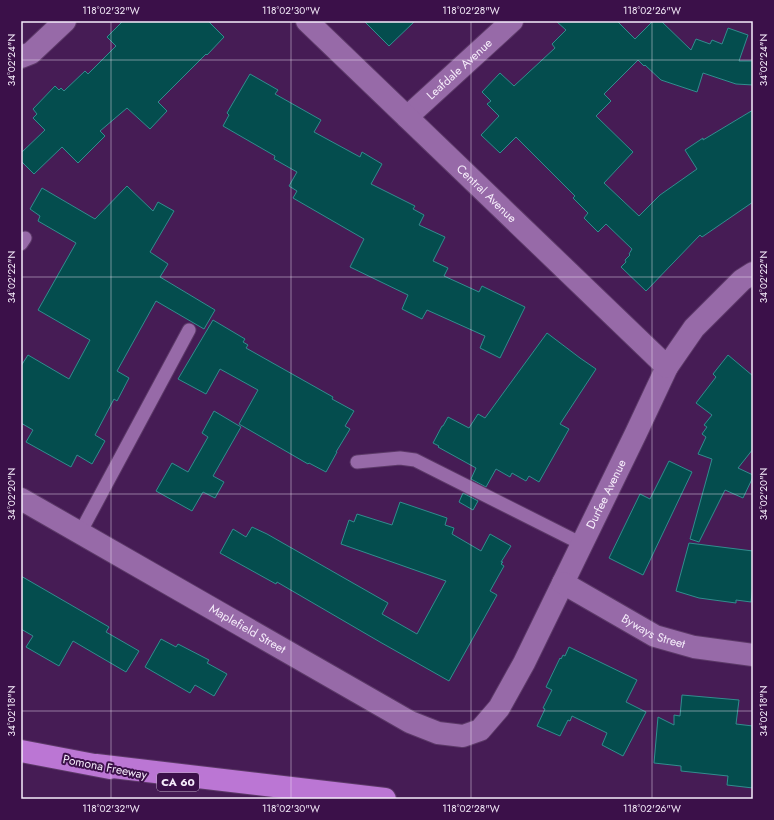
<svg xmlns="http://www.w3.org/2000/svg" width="774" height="820" font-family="Jost,sans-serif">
	<rect width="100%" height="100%" fill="#461c55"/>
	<path fill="#044d4e" stroke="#318d8e" d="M123,21H208L224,37L207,55L206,54L158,102L167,111L150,129L127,108L100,131L105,136L78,163L62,147L34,174L21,161V153L45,130L33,118L37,114L33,109L55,86L59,90L61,88L64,91L85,71L88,74L116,46L107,37Z
		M364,21H415L389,46Z
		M556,21H617L635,39L653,21H661L691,50L696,39L710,44L712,40L722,44L728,28L748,35L739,61H753V85L736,84L703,73L697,92L661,80L645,65L644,66L638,60L604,94L611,101L596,116L633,152L604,183L639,216L660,195L697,169L685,150L703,138V140L753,110V202L702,237L700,235L646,291L621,267L626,262L625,260L630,255L629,254L632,249L606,224L598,232L584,218L588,213L573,198L575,196L516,137L500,153L481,135L499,116L487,104L491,101L482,92L500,73L514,86L555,48L552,44L566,30Z
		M250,74L278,90L275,94L321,120L314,132L360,157L362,152L382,164L371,184L415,206L413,209L424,215L419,225L445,237L433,261L448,268L444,276L479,292L482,286L525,307L500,358L480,348L485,336L427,310L422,319L402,309L408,295L350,267L364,239L293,198L297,191L289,186L297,172L274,159L275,156L223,126L229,115L227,113Z
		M127,186L153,211L158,202L174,211L150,252L168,264L160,277L215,310L204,329L156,301L117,371L129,378L117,401L114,399L95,435L105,441L92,464L77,455L71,467L26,442L33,430L21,423V366L28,355L69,379L90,340L38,310L76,243L38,221L40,216L30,209L42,188L95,219Z
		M213,320L245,339L243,342L248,345L246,348L333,397L332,399L354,411L345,426L350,429L336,452H337L326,472L309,463L308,464L239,424L258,390L220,369L206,394L178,379Z
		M547,333L580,358L596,369L560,424L569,429L539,482L529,476L526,481L512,473L510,477L496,469L486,487L471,479L476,468L438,447L439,446L433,443L442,426H443L448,417L469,428L478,414L485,418Z
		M728,355L753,376V449L738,468L753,475V477L743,498L725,490L699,542L690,539L712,459L698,454L706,437L702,434L707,427L704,425L712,415L696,403L716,377L713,374Z
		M214,411L241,427L213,476L224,482L215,498L203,492L192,511L156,491L172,463L188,472L208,437L202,433Z
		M669,461L692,472L643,575L609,558L640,494L650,499Z
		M463,493L478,501L473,510L459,502Z
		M400,502L447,518L445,525L454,528L452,534L481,551L490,534L511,546L501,562H503L501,564L504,566L490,591L497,595L449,681L380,642L277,582L276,584L220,553L233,529L246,537L252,527L267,534L388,603L382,614L417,634L446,581L341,544L349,520L354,522L357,514L392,525Z
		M689,543L753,551V584L751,602L736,600V603L699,598L676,591Z
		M21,576L109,627L106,632L139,651L126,672L73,641L59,666L26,647L33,636L21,629Z
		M161,639L176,647L178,644L209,660L207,663L227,674L214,696L195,685L190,693L145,667Z
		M569,647L637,680L626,702L646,712L623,756L602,745L607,733L572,716L570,721L568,720L560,736L537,726L545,709L543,708L552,690L546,687L560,658L561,659L563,655L565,656Z
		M682,695L739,700L736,724L753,726V788L727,785L728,776L681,771V766L654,763L658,717L674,725V715L680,716Z"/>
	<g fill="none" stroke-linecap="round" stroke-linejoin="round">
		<defs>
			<path id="service" d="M21,244L25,238
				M357,462L400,458L415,460L582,544
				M80,533L189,330"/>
			<g id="minor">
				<path d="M21,57L31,53L65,21"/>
				<path id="s1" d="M407,117L512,21"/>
				<path id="s2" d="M21,499L410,722L438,733L463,736L480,730L499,708L524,663L636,433L667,367"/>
				<path id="s3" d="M563,583L655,636L694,647L753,655"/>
			</g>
			<g id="tertiary">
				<path id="s4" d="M307,21L667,367L694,328L742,280L753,273"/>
			</g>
			<path id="motorway" d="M21,751L110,768
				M96,765L385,799"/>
		</defs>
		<use href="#service" stroke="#5c3968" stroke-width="15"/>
		<use href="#minor" stroke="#5c3968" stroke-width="24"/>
		<use href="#tertiary" stroke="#5c3968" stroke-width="24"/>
		<use href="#motorway" stroke="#5c3968" stroke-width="24"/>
		<use href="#service" stroke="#976aa8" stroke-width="13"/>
		<use href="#minor" stroke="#976aa8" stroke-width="22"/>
		<use href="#tertiary" stroke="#976aa8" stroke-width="22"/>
		<use href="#motorway" stroke="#bb76d4" stroke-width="22"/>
	</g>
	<path fill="none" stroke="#f6edfb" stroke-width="1" stroke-opacity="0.45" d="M111,21V799M291,21V799M471,21V799M652,21V799M21,60H753M21,277H753M21,494H753M21,711H753"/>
	<g text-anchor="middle" stroke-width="4" stroke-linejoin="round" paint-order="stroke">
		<rect fill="#3b1049" stroke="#beabc6" stroke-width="1" x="157" y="773" width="42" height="18" rx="3"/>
		<g font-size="11" font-weight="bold" fill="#f6edfb">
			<text x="178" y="786">CA 60</text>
		</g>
		<g font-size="12" fill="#f6edfb" stroke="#3b1049">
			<text dy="4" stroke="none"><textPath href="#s1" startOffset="71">Leafdale Avenue</textPath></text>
			<text dy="4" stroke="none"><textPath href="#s4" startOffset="249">Central Avenue</textPath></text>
			<text dy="4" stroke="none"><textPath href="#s2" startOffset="790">Durfee Avenue</textPath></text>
			<text dy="4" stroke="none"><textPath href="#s2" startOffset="261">Maplefield Street</textPath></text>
			<text dy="4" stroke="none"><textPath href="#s3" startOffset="103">Byways Street</textPath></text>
			<text transform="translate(105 767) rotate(11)" y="4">Pomona Freeway</text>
		</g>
	</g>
	<rect width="774" height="820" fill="none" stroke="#3b1049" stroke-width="44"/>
	<rect x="22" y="22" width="730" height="776" fill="none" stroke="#f6edfb" stroke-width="1.5"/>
	<g font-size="10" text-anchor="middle" fill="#f6edfb">
		<text x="111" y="14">118°02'32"W</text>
		<text x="291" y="14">118°02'30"W</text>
		<text x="471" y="14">118°02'28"W</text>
		<text x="652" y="14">118°02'26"W</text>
		<text transform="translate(11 60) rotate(-90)" y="4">34°02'24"N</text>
		<text transform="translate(763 60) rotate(-90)" y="4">34°02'24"N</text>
		<text transform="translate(11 277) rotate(-90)" y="4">34°02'22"N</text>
		<text transform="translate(763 277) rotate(-90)" y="4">34°02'22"N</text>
		<text transform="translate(11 494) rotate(-90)" y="4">34°02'20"N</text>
		<text transform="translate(763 494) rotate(-90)" y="4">34°02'20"N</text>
		<text transform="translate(11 711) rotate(-90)" y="4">34°02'18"N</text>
		<text transform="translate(763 711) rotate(-90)" y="4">34°02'18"N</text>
		<text x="111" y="812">118°02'32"W</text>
		<text x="291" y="812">118°02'30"W</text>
		<text x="471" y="812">118°02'28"W</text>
		<text x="652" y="812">118°02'26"W</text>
	</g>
</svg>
